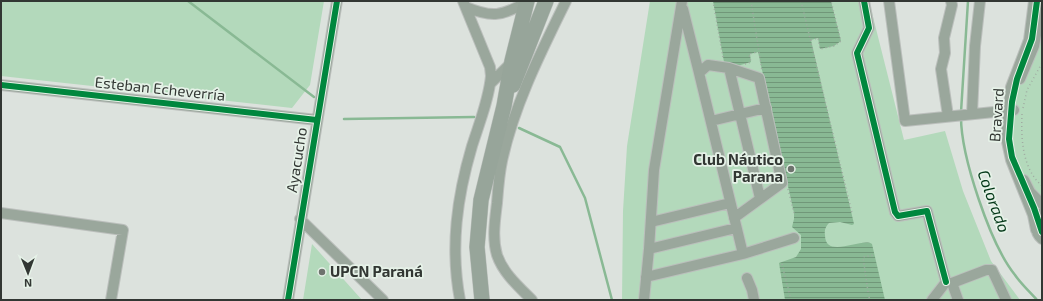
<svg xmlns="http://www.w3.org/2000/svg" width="1043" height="301" font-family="'Exo 2',sans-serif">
	<defs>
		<pattern id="water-rules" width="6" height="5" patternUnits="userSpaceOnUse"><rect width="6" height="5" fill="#89b994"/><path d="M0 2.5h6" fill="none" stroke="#719779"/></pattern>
	</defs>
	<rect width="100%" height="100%" fill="#dce2dd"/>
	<path fill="#b3d9bb" d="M1,1H324L310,85L292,108L1,76Z
		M650,1H869L904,140L945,131L963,191L991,261L1020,300H622L623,211L627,146Z
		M1042,1V204C986,152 1025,63 1042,1Z
		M312,244L362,300H303Z"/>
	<path fill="url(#water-rules)" d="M713,1H831L841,41L834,46L820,49L818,38L811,40L854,224L852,225L840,222L829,223C826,226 824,230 825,235C825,260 862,237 872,244L885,300H785L779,263L796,257L801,249V235L792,227L794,219V213L758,52L750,54L751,62L737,66L724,62Z"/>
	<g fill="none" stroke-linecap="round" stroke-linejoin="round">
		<path stroke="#89b994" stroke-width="2.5" d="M188,1L314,97
			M961,112L968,1
			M961,117C961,156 990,244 1015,275C1021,284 1030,292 1037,300
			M344,119L474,117
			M519,128L560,147L585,198L612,300"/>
		<defs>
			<path id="minor" d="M864,1L869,28L857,53L895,212L898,216L927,211L946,282
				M889,1L905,121L1014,110
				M1034,1L1029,40L1011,87L1006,137L1011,160L1033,215L1036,230
				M466,7C492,18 502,16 527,2
				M683,9L699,73
				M729,68L760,198
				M1020,79L1034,46L1042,1
				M491,83L510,64
				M1,85L317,120
				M972,114L975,46L980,1
				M948,116L941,69L945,53L944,38L952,5L951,1
				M711,121L766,108
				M1024,180L1030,192L1042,204
				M1,213L123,230L111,300
				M1042,213C1034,221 1034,232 1042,239
				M734,218L782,183L759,78L729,68L708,65L699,73L743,254
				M300,219L383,300
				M651,222L730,203
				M649,249L736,228
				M646,277L743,254L794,238
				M747,278L752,290L754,300
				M946,282L952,283L958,300
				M952,283L986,270H992L1006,300
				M288,300L337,1
				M460,300C450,247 457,197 472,146C479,124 489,99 491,76L490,67L463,1
				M532,300C519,287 503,273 497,255C492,238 495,220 497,203C498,190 499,175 502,161C514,105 541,52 566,1
				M644,300L649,249L654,170L682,1
				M932,300L946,282"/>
			<path id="highway" d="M513,85L546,1
				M482,300L477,247L481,200L504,106L512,61L527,1"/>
		</defs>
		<use href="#minor" stroke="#bbbfbc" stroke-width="12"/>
		<use href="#highway" stroke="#bbbfbc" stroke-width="16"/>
		<path stroke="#a0aba2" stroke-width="1.5" stroke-dasharray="1 3" stroke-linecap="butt" d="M713,1L723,58
			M751,1L762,71
			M801,1L852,213
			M811,40L818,38L820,49L834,46L841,41L831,1
			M745,64L751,62L749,54L757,52
			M1023,108L1027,90L1042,63
			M1022,114C1021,139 1022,168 1042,186
			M788,189L794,213
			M782,264L791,300
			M868,292L863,257L874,255
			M869,297L870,300"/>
		<use href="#minor" stroke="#9aa79c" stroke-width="10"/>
		<use href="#highway" stroke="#97a59a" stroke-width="15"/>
		<defs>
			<path id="cycleway" d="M864,1L869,28L857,53L895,212L898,216L927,211L946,282
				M1037,1L1032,39L1017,79L1012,102L1009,139L1012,157L1034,208L1042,232
				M1,85L317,120
				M288,300L337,1"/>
		</defs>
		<use href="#cycleway" stroke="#e6f2e8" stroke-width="8"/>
		<use href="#cycleway" stroke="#00873e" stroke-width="6"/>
	</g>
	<g fill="#6e736e" stroke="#e6f2e8" stroke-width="1.5">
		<circle cx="791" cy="169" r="4"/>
		<circle cx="322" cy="272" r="4"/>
	</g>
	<g text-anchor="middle" stroke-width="3.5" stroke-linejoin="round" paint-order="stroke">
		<g font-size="15" fill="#323733" stroke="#e6f2e8">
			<text transform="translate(160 89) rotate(6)" y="5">Esteban Echeverría</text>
			<text transform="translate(997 115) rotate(-86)" y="5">Bravard</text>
			<text transform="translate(297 160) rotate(-81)" y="5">Ayacucho</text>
		</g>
		<g font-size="15" font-weight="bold" fill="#323733" stroke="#e6f2e8" text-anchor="end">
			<text x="783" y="165">Club Náutico<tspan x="783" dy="17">Parana</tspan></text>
			<text x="330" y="277" text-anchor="start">UPCN Paraná</text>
		</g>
		<g font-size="16" font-style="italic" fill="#033717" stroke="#e6f2e8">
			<text transform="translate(994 201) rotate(70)" y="6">Colorado</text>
		</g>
	</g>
	<rect width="1043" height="301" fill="none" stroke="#323733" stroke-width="4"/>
	<g transform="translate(28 273) rotate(179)" stroke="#e6f2e8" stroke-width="3" paint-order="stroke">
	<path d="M0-3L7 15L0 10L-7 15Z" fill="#323733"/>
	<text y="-6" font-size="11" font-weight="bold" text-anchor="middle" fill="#323733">N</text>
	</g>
</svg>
